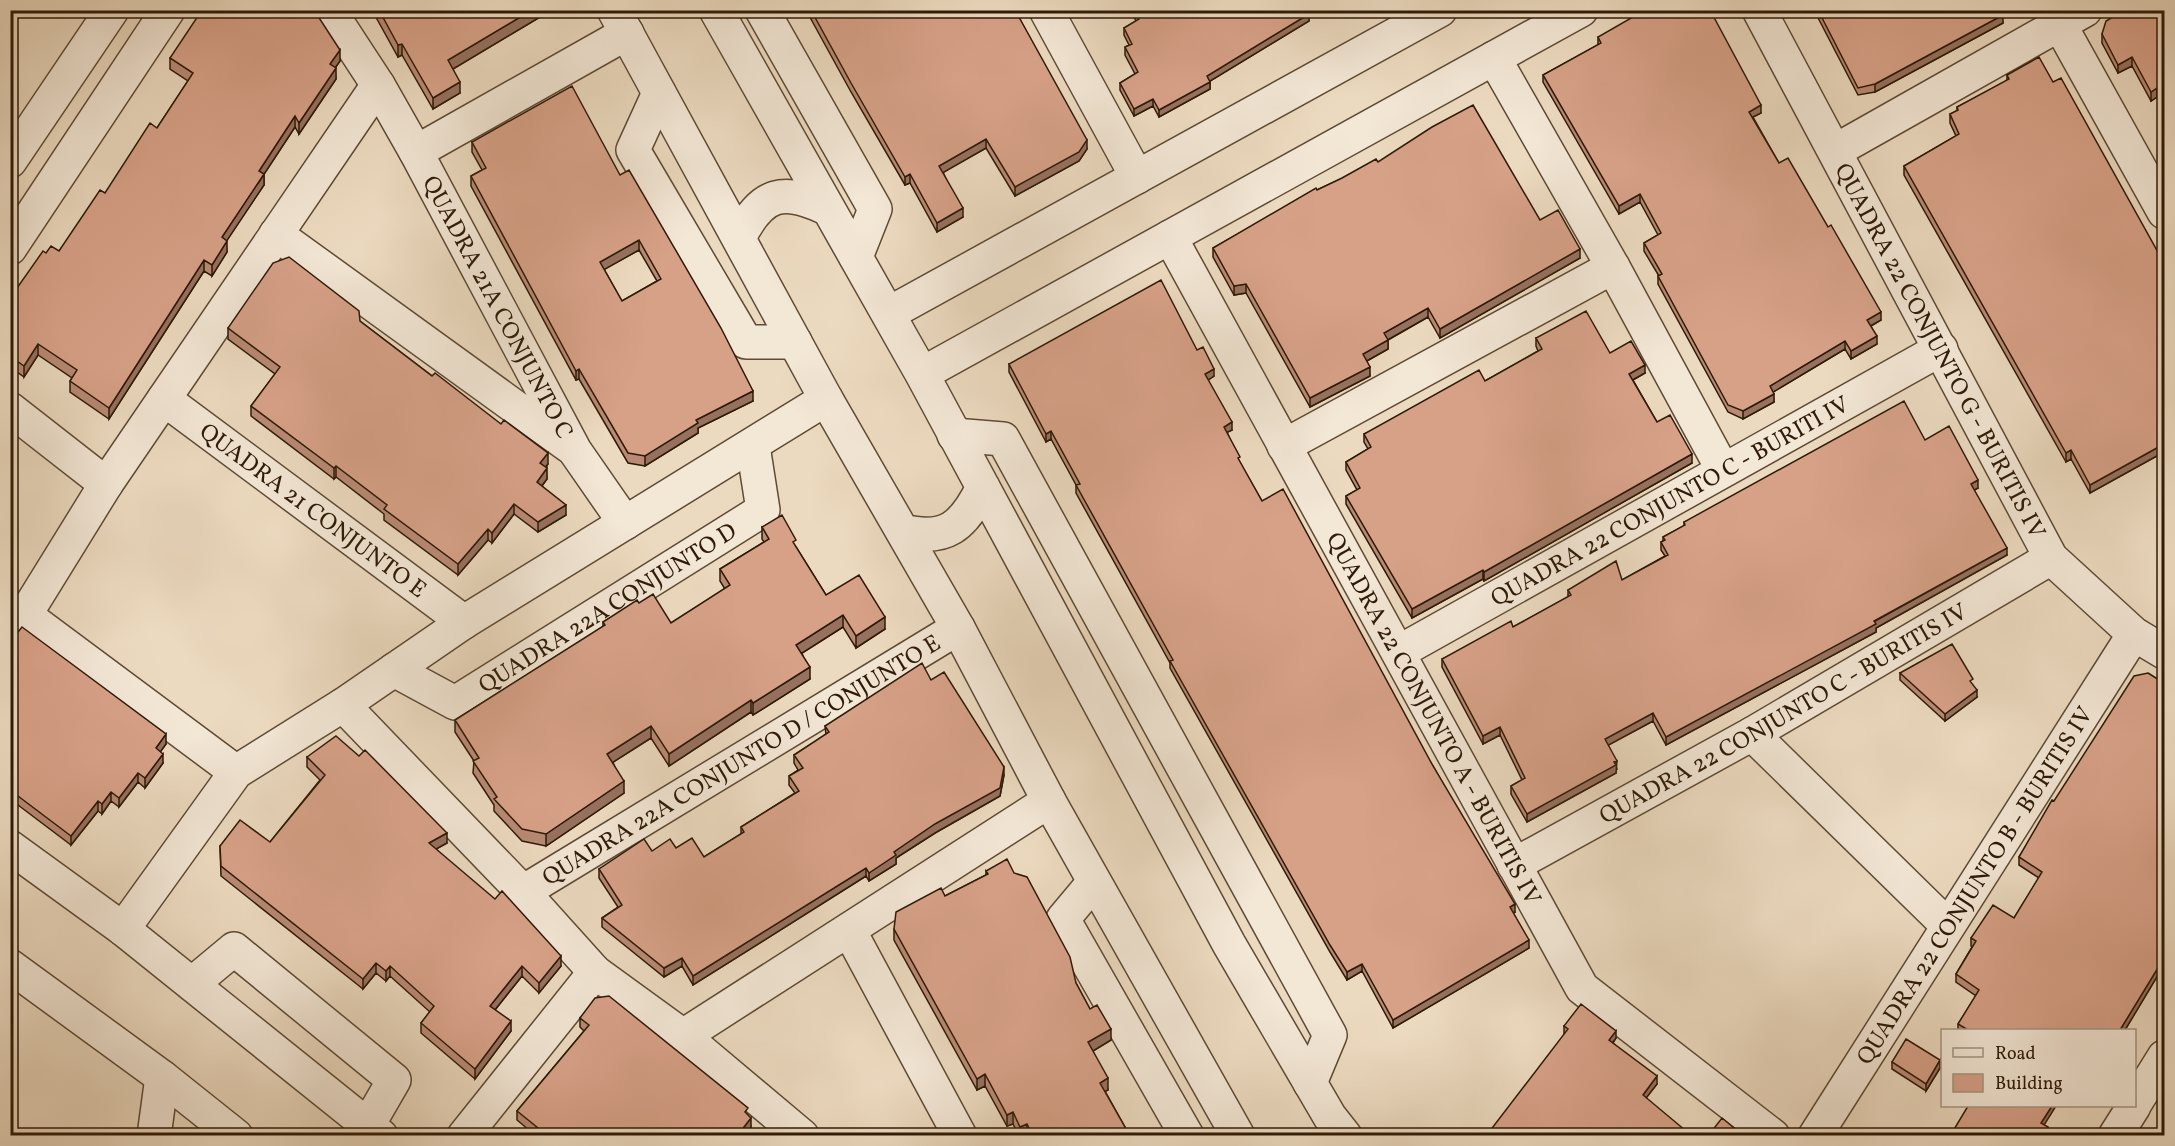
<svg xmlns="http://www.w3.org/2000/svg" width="2175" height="1146" font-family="Vollkorn,serif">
	<rect width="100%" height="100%" fill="#ecdac0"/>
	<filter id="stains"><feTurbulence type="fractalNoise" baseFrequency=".00333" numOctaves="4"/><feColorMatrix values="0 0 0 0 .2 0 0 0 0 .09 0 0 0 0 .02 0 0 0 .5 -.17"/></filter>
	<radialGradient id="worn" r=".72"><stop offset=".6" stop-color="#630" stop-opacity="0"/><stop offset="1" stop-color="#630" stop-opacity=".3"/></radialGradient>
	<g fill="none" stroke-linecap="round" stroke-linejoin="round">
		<defs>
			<g id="minor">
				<path id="s1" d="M329,10L378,85L416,152L575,451L625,523"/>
				<path d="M762,10L875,209L856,257"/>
				<path d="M1046,10L1137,177"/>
				<path id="s2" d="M1759,10L2051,558L2134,634L2164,652"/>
				<path d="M2060,25L2164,212"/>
				<path d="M1494,58L1613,267L1723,470"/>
				<path d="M659,93L633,150L746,342H795"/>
				<path d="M1835,151L2085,10"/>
				<path d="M416,152L627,33"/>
				<path d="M10,161L112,10"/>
				<path d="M276,234L569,446"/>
				<path id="s3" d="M1170,237L1582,988L1773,1136"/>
				<path d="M10,248L168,10"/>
				<path id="s4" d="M164,399L464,622"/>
				<path d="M10,409L106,484"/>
				<path d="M954,435L1003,439L1330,1035L1310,1083"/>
				<path d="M1284,446L1613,267"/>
				<path id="s5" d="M1399,652L1941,349"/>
				<path id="s6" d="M394,670L455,703L763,510L753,446"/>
				<path d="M343,705L523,892L595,972L683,1036L802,1136"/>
				<path d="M1752,734L1947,925"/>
				<path d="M236,772L25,615L106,484L378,85"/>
				<path id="s7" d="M1514,865L1752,734L2051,558"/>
				<path d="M1094,882L1063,919L1187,1136"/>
				<path id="s8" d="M523,892L958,628"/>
				<path d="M123,929L236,772L343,705L464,622L826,399"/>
				<path d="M849,930L960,1136"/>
				<path d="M192,984L234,949L394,1080L368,1125"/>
				<path d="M683,1036L1049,801"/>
				<path d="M154,1136L162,1077"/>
				<path d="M464,1136L595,972"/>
				<path id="s9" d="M1815,1136L2134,634"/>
			</g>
			<path id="tertiary" d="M614,10L826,399L958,628L1049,801L1238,1136
				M716,10L922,374L1229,944L1330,1117L1345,1136
				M739,238C762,192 783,187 828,209
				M888,314L1440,10
				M922,374L1581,10
				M903,531C946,542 964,526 983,487
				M10,847L123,929L381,1136
				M10,966L162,1077L236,1136
				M2134,1105L2164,1057
				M2115,1136L2134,1106"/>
		</defs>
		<use href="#minor" stroke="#5e4a35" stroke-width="36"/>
		<use href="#tertiary" stroke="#5e4a35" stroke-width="36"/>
		<use href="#minor" stroke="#f3e7d6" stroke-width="33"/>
		<use href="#tertiary" stroke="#f3e7d6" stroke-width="33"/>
	</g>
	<path fill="#b98a75" stroke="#2e1a07" stroke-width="1.5" fill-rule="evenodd" d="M372,10H540V17L453,69L460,93L433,109L402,55L398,57Z
		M806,10H1015L1087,149L1079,161L1015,196L986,148L943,172L963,217L937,232L910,183L905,185L851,92Z
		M1130,10H1308L1307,11L1309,21L1210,81V89L1159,117L1153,106L1134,116L1120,90V83L1135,74L1125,55V47L1129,45L1124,35V28L1136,21Z
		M1712,10L1711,12L1761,113L1753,117L1779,163L1881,320L1871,326L1877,344L1851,359L1845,349L1773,392L1774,402L1743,419L1728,412L1658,284V276H1659L1644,251V243L1658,235L1640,202L1619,214L1543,82V75L1598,45V37Z
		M1814,10H2000L2003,23L1875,92L1858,95Z
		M2164,10V110L2157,97L2151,101L2132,66L2118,73L2102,43V34Z
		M170,58L340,61L335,68L336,79L299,134L295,127L264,174V185L226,241L227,252L212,276L204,271L109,419L70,392V381L72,378L38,355L24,377L10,367V298L46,253L59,251L157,128L188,81L170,69Z
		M2007,75L2053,82L2164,263V452L2090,493L2071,459L2066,462L1904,175V166L1956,136L1950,123V114L1957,111V107L2007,81Z
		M472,142L620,175L753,401L698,428V433L645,466L628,463L579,379L576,380L471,186V176L482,170L472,152ZM639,250L657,281L622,301L604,269Z
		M1378,162L1540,220L1580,258L1440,338L1428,317L1388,340V349L1367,361L1370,376L1310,407L1246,293L1234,295L1213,257V248L1317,190Z
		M360,321L548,464L546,467L547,479L542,486L566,515L538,532L514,514L492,543L488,540L458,575L384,520V514L336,477L334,479L251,416V406L275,374L228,339V328Z
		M1536,338L1610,353L1645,373L1633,380L1657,422L1692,463L1484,581L1483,579L1412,618L1346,504V496L1357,490L1346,470V462L1368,449L1364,442V434L1485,381L1538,351L1536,346Z
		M1197,350L1214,376L1208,380L1232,430L1227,432L1240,463L1262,501L1433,766L1515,912H1513L1529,948L1393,1028L1362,971L1347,980L1330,952L1170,668V663L1076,493V485L1051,439L1046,442L1009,372V364Z
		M1925,440L1978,488L1974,490L2007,555L1876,628V632L1666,745L1653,721L1608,745L1617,769H1616V773L1527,822L1511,794V786L1522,780L1500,735L1483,744L1442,667V659L1513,627L1568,597V590L1622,580L1665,556L1661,550V542L1663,541V537L1684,526V522Z
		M762,527L796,547L826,595L885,629L856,648L843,627L802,653L810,679L753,715L751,712L669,766L651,738L613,762L624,793L546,846L522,841L494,811V805L473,773L474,761L455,732V720L603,627V622L639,603L671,623L725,589L720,581V569L764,542L762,539Z
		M10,634L166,744L160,752L163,763L145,788L138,782L119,807L111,801L102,814L98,811L71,845L10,799Z
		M1900,673L1977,697L1945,721L1900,680Z
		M931,680L1004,775L1000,796L935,833L896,858V864L869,881L866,876L693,985L682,966L664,977L602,927V918L618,907L599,878V869L652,851L676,848L704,857L741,834V827L795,793L789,785V776L798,770L794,763V755L826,735L825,726Z
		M2163,715L2164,716V965L2125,1030H1958V1024L1976,996L1956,982V974L1972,947L1971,946V938L2014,918L2039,878L2019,865V857L2054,801Z
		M307,757L447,843L436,849L561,966L539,993L522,976L495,1010L511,1031L475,1079L421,1033V1023L430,1012L390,976L386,981L376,973L363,989L221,876L220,846L270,842L320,780L307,767Z
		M986,871L1076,983L1090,1009L1111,1040L1093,1051L1108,1090L1105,1091L1130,1136H1019L1013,1124L1007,1126L985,1086L977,1090L894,940V929L945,896L986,875Z
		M580,1018L748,1115L751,1127L745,1136H536L517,1120V1111L584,1031L580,1027Z
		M1564,1026L1616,1038L1613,1043L1657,1084L1646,1098L1564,1034Z
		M1892,1062L1940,1068L1926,1091L1892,1069Z"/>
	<path fill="#96715f" stroke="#2e1a07" stroke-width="1.5" d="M532,10H540V17L448,72V60Z
		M1309,14V21L1207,83V76Z
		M2003,15V23L1875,92V84Z
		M402,44V55L398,57V45Z
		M340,50V61L330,75V64Z
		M2132,57V66L2118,73V65Z
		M336,68V79L299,134V123Z
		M460,82V93L433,109V98Z
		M1210,82V89L1159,117V110Z
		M2157,88V97L2151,101V92Z
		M1153,99V106L1134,116V109Z
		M1761,105V113L1749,119V112Z
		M295,116V127L259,182V171Z
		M986,139V148L939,175V166Z
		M1087,140V149L1079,161L1015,196V187Z
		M264,174V185L222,248V237Z
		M910,174V183L905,185V177Z
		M1640,194V202L1619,214V206Z
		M963,208V217L937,232V223Z
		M639,240V250L600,272V262Z
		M227,241V252L212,276V265Z
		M1580,249V258L1440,338V329Z
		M204,260V271L109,419V408Z
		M1246,284V293L1234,295V286Z
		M1428,308V317L1384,342V333Z
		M1881,312V320L1867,328V320Z
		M1877,336V344L1851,359V351Z
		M1388,340V349L1363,363V354Z
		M1845,341V349L1770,394V386Z
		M38,344V355L24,377V366Z
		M1645,365V373L1629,382V374Z
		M1370,367V376L1310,407V398Z
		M579,369V379L576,380V371Z
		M1214,369V376L1205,382V374Z
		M753,391V401L698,428V433L645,466V456L696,420Z
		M1774,394V402L1743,419V411Z
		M1232,422V430L1224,434V427Z
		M1051,431V439L1046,442V434Z
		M2164,444V452L2090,493V485Z
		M2071,450V459L2066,462V453Z
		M548,453V464L540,473V463Z
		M1692,454V463L1484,581V572Z
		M336,466V477L334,479V468Z
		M547,468V479L537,492V482Z
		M1978,480V488L1971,492V484Z
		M514,504V514L492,543V533Z
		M566,505V515L538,532V522Z
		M488,529V540L458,575V564Z
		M2007,548V555L1876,628V632L1666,745V737Z
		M1483,570V579L1412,618V609Z
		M843,615V627L796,657V645Z
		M885,617V629L856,648V636Z
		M810,667V679L753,715V703Z
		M1977,690V697L1945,721V714Z
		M751,700V712L669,766V754Z
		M2164,704V712L2159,721V713Z
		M1653,713V721L1605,747V739Z
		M651,726V738L607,766V754Z
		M1500,727V735L1483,744V736Z
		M166,734V744L156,758V748Z
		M163,754V763L145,788V778Z
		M1617,761L1616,773L1527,822V814Z
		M1004,767V775L1000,796L935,833L896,858V864L869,881V873L894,852Z
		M138,773V782L119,807V798Z
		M624,781V793L546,846V834Z
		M111,792V801L102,814V804Z
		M98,801V811L71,845V836Z
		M447,833V843L429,853V843Z
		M866,868V876L693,985V976Z
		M1515,904V912L1510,914V907Z
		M1529,940V948L1393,1028V1020Z
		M561,956V966L539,993V983Z
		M682,958V966L664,977V968Z
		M2164,958V965L2125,1030H2120Z
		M376,963V973L363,989V979Z
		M1362,964V971L1347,980V972Z
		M390,966V976L386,981V971Z
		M522,966V976L490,1016V1006Z
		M511,1021V1031L475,1079V1069Z
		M1111,1029V1040L1088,1054V1042Z
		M1616,1031V1038L1609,1047V1040Z
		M1940,1060V1068L1926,1091V1084Z
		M985,1074V1086L977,1090V1079Z
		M1657,1076V1084L1643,1102V1095Z
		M1108,1078V1090L1100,1094V1083Z
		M2052,1106H2056L2041,1130V1123Z
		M1013,1112V1124L1007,1126V1115Z
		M751,1118V1127L745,1136H737Z
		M1027,1124V1135L1020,1136V1127Z
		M2048,1127L2047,1136H2043Z"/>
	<path fill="#d7a188" stroke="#2e1a07" stroke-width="1.5" fill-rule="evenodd" d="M202,10H314L340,50L330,64L336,68L299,123L295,116L259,171L264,174L222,237L227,241L212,265L204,260L109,408L70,381L77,370L38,344L24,366L10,356V298L43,251L46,253L51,246L59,251L100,190L105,193L150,123L157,128L193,73L170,58Z
		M379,10H532L448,60L460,82L433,98L402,44L398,45Z
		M811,10H1015L1087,140L1079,152L1015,187L986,139L939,166L963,208L937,223L910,174L905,177L851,83Z
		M1134,10H1307L1309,14L1207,76L1210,82L1159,110L1153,99L1134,109L1120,83L1138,72L1125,47L1132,44L1124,28L1139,19Z
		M1645,10H1710L1761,105L1749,112L1779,163L1788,158L1828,227L1831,225L1881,312L1867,320L1877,336L1851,351L1845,341L1770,386L1774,394L1743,411L1728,405L1658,276L1662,274L1644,243L1661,233L1640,194L1619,206L1543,75L1601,43L1598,37Z
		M1818,10H2000L2003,15L1875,84L1858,88Z
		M2125,10H2164V101L2157,88L2151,92L2132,57L2118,65L2102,34L2106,21Z
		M2039,57L2053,82L2061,78L2164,263V444L2090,485L2071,450L2066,453L1904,166L1959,134L1950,114L1958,110L1957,107L2009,79L2007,75Z
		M572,86L620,175L629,170L721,328L753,391L696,420L698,423L645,456L628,453L579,369L576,371L471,176L486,168L472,142ZM639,240L661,279L622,301L600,262Z
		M1473,105L1540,220L1558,210L1580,249L1440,329L1428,308L1384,333L1388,340L1363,354L1370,367L1310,398L1246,284L1234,286L1213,248L1316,188L1317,190L1342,178L1376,159L1378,162L1432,127Z
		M289,257L359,311L360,321L432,376L435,373L501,424L504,420L548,453L540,463L547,468L537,482L566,505L538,522L514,504L492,533L488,529L458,564L384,509L387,505L336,466L334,468L251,406L280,367L228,328L273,263Z
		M1161,280L1197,350L1203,347L1214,369L1205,374L1232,422L1224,427L1240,457L1238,458L1262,501L1283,489L1433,766L1515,904L1510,907L1529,940L1393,1020L1362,964L1347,972L1330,945L1170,661L1173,660L1076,485L1080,484L1051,431L1046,434L1009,364Z
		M1586,311L1610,353L1631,341L1645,365L1629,374L1657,422L1670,415L1692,454L1484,572L1483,570L1412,609L1346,496L1360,488L1346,462L1371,447L1364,434L1479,370L1485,381L1542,349L1536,338Z
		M1904,401L1925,440L1949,426L1978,480L1971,484L2007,548L1874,621L1876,624L1666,737L1653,713L1605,739L1617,761L1614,762L1616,765L1527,814L1511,786L1525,778L1500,727L1483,736L1442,659L1511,621L1513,627L1571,595L1568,590L1616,561L1622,580L1668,555L1661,542L1665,540L1663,537L1685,525L1684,522Z
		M782,515L796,540L793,542L826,595L859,575L885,617L856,636L843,615L796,645L810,667L753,703L751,700L669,754L651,726L607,754L624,781L546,834L522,829L494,799L497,797L473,761L479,758L455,720L605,625L603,622L637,600L639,603L653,594L671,623L730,585L720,569L769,539L762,527Z
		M22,627L166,734L156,748L163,754L145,778L138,773L119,798L111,792L102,804L98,801L71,836L10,790V634L14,637Z
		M1952,644L1973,679L1970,681L1977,690L1945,714L1900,673Z
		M922,663L931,680L944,672L1004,767L1000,788L935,824L894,852L896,855L869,873L866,868L693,976L682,958L664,968L602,918L622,905L599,869L644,839L652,851L670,839L676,848L692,838L704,857L744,832L741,827L799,791L789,776L803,768L794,755L829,732L825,726Z
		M2148,673L2164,683V704L2159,713L2164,716V958L2120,1030H1968L1958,1024L1979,990L1956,974L1976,941L1971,938L1993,905L2014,918L2042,872L2019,857L2052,800L2054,801L2134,676Z
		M336,736L359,756L365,750L447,833L429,843L495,899L502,891L561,956L539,983L522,966L490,1006L511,1021L475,1069L421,1023L434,1006L390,966L386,971L376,963L363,979L221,866L220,846L240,820L270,842L325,775L307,757Z
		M1007,859L1014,873L1027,877L1070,957L1076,983L1090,1009L1097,1005L1111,1029L1088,1042L1108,1078L1100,1083L1130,1136H1033L1027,1124L1020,1127L1013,1112L1007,1115L985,1074L977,1079L894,929L896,912L941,888L945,896L988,874L986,871Z
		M609,996L748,1108L745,1112L751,1118L737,1136H548L517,1111L589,1025L580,1018L595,998Z
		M1581,1004L1616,1031L1609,1040L1657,1076L1643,1095L1692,1136H1486L1568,1029L1564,1026Z
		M1906,1039L1940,1060L1926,1084L1892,1062Z
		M1968,1106H2052L2041,1123L2048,1127L2043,1136H1950Z
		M1722,1118L1739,1132L1736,1136H1708Z
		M917,1131L923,1136H912Z"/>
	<g text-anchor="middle" stroke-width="5" stroke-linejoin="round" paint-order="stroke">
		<g font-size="24" fill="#2e1a07" stroke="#f3e7d6">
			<text dy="8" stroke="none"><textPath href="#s1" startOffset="342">QUADRA 21A CONJUNTO C</textPath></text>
			<text dy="8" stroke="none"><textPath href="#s2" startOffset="386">QUADRA 22 CONJUNTO G - BURITIS IV</textPath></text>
			<text dy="8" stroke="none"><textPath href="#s5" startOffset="310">QUADRA 22 CONJUNTO C - BURITI IV</textPath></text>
			<text dy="8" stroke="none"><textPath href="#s4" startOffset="186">QUADRA 21 CONJUNTO E</textPath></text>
			<text dy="8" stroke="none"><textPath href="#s6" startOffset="249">QUADRA 22A CONJUNTO D</textPath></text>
			<text dy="8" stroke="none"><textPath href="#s7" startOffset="309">QUADRA 22 CONJUNTO C - BURITIS IV</textPath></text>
			<text dy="8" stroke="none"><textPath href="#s3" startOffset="549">QUADRA 22 CONJUNTO A - BURITIS IV</textPath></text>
			<text dy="8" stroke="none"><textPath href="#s8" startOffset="255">QUADRA 22A CONJUNTO D / CONJUNTO E</textPath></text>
			<text dy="8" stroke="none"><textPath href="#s9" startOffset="297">QUADRA 22 CONJUNTO B - BURITIS IV</textPath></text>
		</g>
	</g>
	<rect width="2175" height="1146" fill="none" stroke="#ecdac0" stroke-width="36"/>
	<rect x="12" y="12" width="2151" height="1122" fill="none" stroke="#2e1a07" stroke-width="3"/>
	<rect x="18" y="18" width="2139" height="1110" fill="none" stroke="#2e1a07" stroke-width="1.5"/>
	<rect x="1941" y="1029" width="195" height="78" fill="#f3e7d6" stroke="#a49583" stroke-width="1.5"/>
	<rect x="1953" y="1048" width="30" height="9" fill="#f3e7d6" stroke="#a49583" stroke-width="1.5"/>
	<text x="1995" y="1059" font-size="18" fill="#2e1a07">Road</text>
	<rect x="1953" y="1074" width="30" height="18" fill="#d7a188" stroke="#a49583" stroke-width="1.5"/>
	<text x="1995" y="1089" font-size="18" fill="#2e1a07">Building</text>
	<rect width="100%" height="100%" filter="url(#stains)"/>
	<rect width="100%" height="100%" fill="url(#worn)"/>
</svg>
